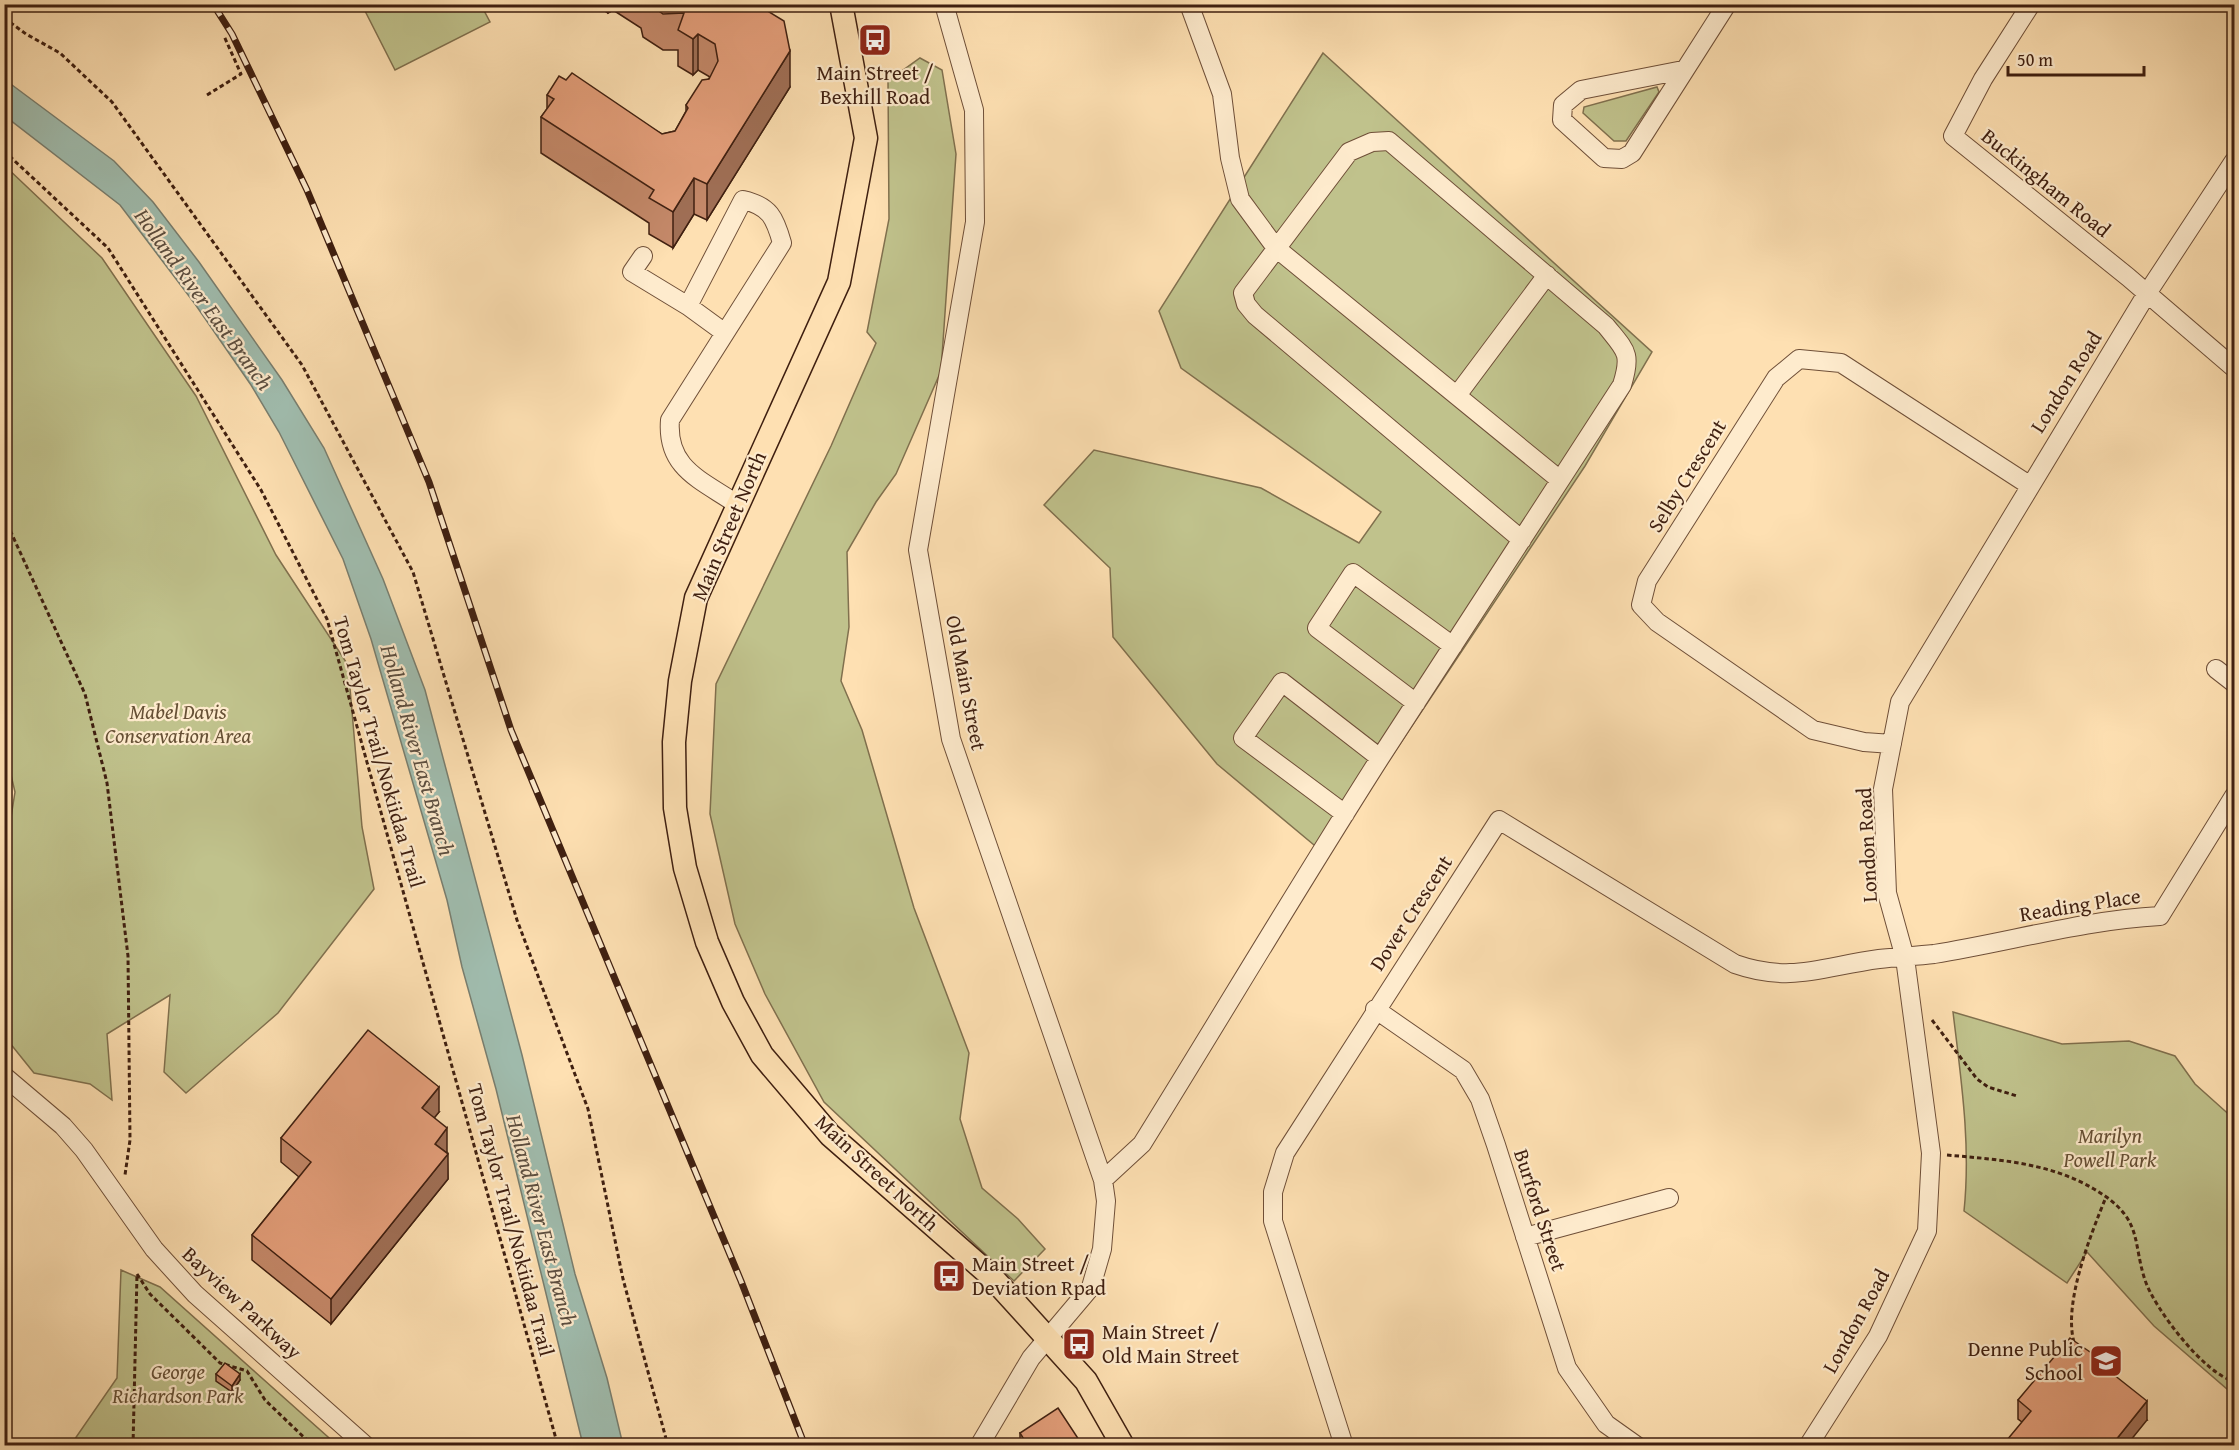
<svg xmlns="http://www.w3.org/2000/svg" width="2239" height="1450" font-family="'Gentium Book Plus',serif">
	<rect width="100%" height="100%" fill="#fee0b2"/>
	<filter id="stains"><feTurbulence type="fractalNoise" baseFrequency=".00333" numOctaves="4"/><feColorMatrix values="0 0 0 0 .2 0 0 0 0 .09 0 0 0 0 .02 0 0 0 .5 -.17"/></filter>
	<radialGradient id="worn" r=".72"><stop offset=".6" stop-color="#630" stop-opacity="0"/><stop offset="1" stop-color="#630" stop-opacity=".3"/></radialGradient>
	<path fill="#c0c28c" stroke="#80704e" stroke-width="1.5" d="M362,5H481L490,22L395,70Z
		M1323,53L1652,352L1585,466L1326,855L1217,764L1113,637L1110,568L1044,505L1094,450L1261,488L1359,543L1381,512L1181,368L1159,311Z
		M920,58L942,70L956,154L941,371L896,474L876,502L847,552L849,627L841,681L862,730L914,908L969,1053L960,1119L982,1188L1018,1219L1045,1249L1014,1281L824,1102L765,994L735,924L710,814L716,684L831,446L876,343L867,332L889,219L888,81Z
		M1657,87L1659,92L1626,141H1614L1583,113L1584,107Z
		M5,166L102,258L196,396L276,555L348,665L362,827L374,889L278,1013L186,1093L164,1072L170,995L107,1034L112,1100L90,1084L34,1073L5,1037V855L15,792L4,745Z
		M1953,1012L2062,1044L2129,1041L2175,1056L2195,1084L2234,1119V1395L2154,1326L2087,1252L2067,1283L1964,1211C1971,1144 1961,1079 1953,1012Z
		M121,1270L160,1287L337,1445L70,1446L117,1378Z"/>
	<path fill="#a0bdaf" stroke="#797e6f" stroke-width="1.5" d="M4,79L114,161L153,202L199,262L282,380L324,448L383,579L425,690L522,1055L575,1274L607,1378L623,1445H583L496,1089L462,967L447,900L371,639L343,559L279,432L251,385L195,304L120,205L5,116Z"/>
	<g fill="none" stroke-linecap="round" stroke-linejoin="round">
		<defs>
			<path id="minor" d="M944,4L974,110L975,222L918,550L951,739L1103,1180L1106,1201L1102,1249L1091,1287L1031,1358L979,1446
				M1189,4L1222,94L1230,158L1240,199L1276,248L1560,480
				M2031,4L1983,79L1953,136L2128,277L2234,368
				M1683,70L1581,90L1563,105L1562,120L1604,158L1622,159L1632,153L1727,4
				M643,256L632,272L688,306L725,333
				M688,306L743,200C770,206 775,218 782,243L670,420C666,469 702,480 738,505
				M1458,394L1547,275
				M2216,669L2234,683
				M1416,703L1317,628L1353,573L1453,646
				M1892,744L1864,742L1813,730L1657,622L1641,605L1647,581L1776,378L1799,359L1841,363L2029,485
				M1345,814L1243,738L1282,682L1380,758
				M1375,1009L1463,1070L1480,1099L1496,1145L1567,1368L1606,1424L1637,1446
				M4,1076L63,1126L84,1150L154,1249L195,1294L366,1446
				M1103,1180L1142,1144C1222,1015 1299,885 1380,758C1460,633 1541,509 1622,385C1632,353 1626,351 1606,326L1389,141L1372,142L1349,152L1243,293L1246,304L1255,315L1522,540
				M1525,1237L1669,1198
				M1344,1446L1273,1221V1192L1285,1153L1499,820L1735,964C1792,984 1824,966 1879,959C1897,957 1916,956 1934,954C2009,942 2084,920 2160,916L2234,796
				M1808,1446L1878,1336L1927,1231L1931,1153L1905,958L1887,893L1883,789L1900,702L2146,295L2234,161"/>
			<path id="major" d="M841,4L866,138L839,282L696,598L680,681L674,742L675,808L685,868L707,942L733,1002L762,1055L830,1135L990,1275L1086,1381L1123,1446"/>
		</defs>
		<use href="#minor" stroke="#6f4f38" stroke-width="20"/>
		<use href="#major" stroke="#3f1f10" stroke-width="25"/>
		<path stroke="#3f1f10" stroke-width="3" stroke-dasharray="4.5 3" stroke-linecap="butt" d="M4,18L26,34L60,53L112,102L302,365L413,572L517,920L588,1109L623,1279L668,1446
			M207,95L241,74L224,36
			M4,151L108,248L261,490L327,619L558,1446
			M4,517L85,694L107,783L128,956L130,1140L125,1175
			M1932,1020L1977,1079L1988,1087L2017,1096
			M1947,1155C2003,1160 2057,1163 2105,1196C2142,1222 2133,1244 2145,1280C2154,1308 2205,1375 2234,1381
			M137,1274L150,1294L220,1363L247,1371L265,1400L313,1446
			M2074,1342C2063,1303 2091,1234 2106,1197
			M133,1446L137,1274"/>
		<use href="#minor" stroke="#feebcd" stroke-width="18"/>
		<use href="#major" stroke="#fee0b2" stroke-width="22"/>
		<defs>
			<path id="rail" d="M213,4L232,34L307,190L429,482L511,730L741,1281L805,1446"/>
		</defs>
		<use href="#rail" stroke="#3f1f10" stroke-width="7"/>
		<use href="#rail" stroke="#feebcd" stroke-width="4.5" stroke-dasharray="14" stroke-linecap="butt"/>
	</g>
	<path fill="#c5896a" stroke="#3f1f10" stroke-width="1.5" d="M594,4H756L790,87L707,220L694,214L673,248L649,234V223L541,153V117L547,109V95L566,80L662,134L675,131L686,111V105L710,77L698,70L693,75L678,66V50H663L643,37L641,28L613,10L608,13Z
		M439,1112L434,1118L447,1153L448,1179L331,1324L252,1260V1235L299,1177L281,1162V1138Z
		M2100,1364L2147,1420L2022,1422L2018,1419V1400Z
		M216,1374L240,1380L232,1392L216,1381Z
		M1020,1433L1083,1446H1020Z"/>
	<path fill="#a06f56" stroke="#3f1f10" stroke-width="1.5" d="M608,4H613V10L608,13Z
		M698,34V70L693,75V39Z
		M790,51V87L707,220V184Z
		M694,178V214L673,248V212Z
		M439,1087V1112L422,1133V1108Z
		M447,1128V1153L435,1144Z
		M448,1154V1179L331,1324V1299Z
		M240,1374V1380L232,1392V1386Z
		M2147,1401V1420L2126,1446H2111Z"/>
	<path fill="#e59f7b" stroke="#3f1f10" stroke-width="1.5" d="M649,4H756L784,21L790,51L707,184L694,178L673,212L649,198L654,190L541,117L554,99L547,95L559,76L566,80L572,73L662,134L675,131L688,108L686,105L702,80L709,79L718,61L715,44L698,34L693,39L678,30L684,13L663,14Z
		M368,1030L439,1087L422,1108L447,1128L435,1144L448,1154L331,1299L252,1235L311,1162L281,1138Z
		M2070,1338L2100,1359L2099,1363L2147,1401L2111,1446H2002L2031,1411L2018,1400Z
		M225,1363L240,1374L232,1386L216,1374Z
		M1058,1408L1083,1446H1028L1020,1433Z"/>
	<defs>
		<symbol id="bus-square" viewBox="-11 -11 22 22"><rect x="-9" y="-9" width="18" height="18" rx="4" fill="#8f2418" stroke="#feebcd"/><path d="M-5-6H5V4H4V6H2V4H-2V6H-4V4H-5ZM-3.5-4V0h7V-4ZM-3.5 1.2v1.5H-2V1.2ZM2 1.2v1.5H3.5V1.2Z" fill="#fff"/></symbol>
		<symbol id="school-square" viewBox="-11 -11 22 22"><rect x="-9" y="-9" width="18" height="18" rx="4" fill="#8f2418" stroke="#feebcd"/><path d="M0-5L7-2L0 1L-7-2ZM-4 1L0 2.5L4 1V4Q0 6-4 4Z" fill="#fff"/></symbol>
	</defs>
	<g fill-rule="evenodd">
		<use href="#bus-square" x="856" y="21" width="38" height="38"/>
		<use href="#bus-square" x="930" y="1257" width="38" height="38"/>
		<use href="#bus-square" x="1060" y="1325" width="38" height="38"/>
		<use href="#school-square" x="2087" y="1342" width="38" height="38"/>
	</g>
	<g text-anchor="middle" stroke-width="4.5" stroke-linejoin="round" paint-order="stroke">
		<g font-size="21" fill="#3f1f10" stroke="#feebcd" text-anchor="start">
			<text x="875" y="80" text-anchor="middle">Main Street /<tspan x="875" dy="24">Bexhill Road</tspan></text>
			<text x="972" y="1271">Main Street /<tspan x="972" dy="24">Deviation Rpad</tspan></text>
			<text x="1102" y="1339">Main Street /<tspan x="1102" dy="24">Old Main Street</tspan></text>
			<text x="2083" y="1356" text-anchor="end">Denne Public<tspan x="2083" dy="24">School</tspan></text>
		</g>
		<g font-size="21" fill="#3f1f10" stroke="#feebcd">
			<text transform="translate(2046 183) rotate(39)" y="7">Buckingham Road</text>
			<text transform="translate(2066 382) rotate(-58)" y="7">London Road</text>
			<text transform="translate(1687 476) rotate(-58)" y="7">Selby Crescent</text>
			<text transform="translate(729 526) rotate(-67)" y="7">Main Street North</text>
			<text transform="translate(966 683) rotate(79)" y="7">Old Main Street</text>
			<text transform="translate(379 752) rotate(74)" y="7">Tom Taylor Trail/Nokiidaa Trail</text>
			<text transform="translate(1867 845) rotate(-93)" y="7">London Road</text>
			<text transform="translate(2080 905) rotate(-9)" y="7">Reading Place</text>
			<text transform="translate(1411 913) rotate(-57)" y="7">Dover Crescent</text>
			<text transform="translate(877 1173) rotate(43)" y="7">Main Street North</text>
			<text transform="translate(1540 1210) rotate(72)" y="7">Burford Street</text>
			<text transform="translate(511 1220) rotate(75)" y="7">Tom Taylor Trail/Nokiidaa Trail</text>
			<text transform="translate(242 1303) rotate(43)" y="7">Bayview Parkway</text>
			<text transform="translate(1856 1321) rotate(-61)" y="7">London Road</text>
		</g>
		<g font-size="21" font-style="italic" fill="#665035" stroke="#feebcd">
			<text x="178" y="719">Mabel Davis<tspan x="178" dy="24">Conservation Area</tspan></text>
			<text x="2110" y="1143">Marilyn<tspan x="2110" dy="24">Powell Park</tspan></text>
			<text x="178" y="1379">George<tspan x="178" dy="24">Richardson Park</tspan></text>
		</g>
		<g font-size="22" font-style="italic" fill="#5c4e40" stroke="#feebcd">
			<text transform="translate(204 299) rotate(54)" y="8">Holland River East Branch</text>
			<text transform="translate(418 750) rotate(74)" y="8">Holland River East Branch</text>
			<text transform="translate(542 1220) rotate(75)" y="8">Holland River East Branch</text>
		</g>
	</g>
	<rect width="2239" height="1450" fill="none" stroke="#fee0b2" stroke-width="24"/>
	<rect x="6" y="6" width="2227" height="1438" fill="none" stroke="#3f1f10" stroke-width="3"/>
	<rect x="12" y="12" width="2215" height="1426" fill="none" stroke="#3f1f10" stroke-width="1.5"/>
	<path d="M2008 66v9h136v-9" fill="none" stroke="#3f1f10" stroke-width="3"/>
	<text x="2017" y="66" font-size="18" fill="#3f1f10" stroke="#feebcd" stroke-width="4.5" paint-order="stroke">50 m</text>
	<rect width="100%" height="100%" filter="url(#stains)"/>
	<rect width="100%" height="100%" fill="url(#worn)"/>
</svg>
